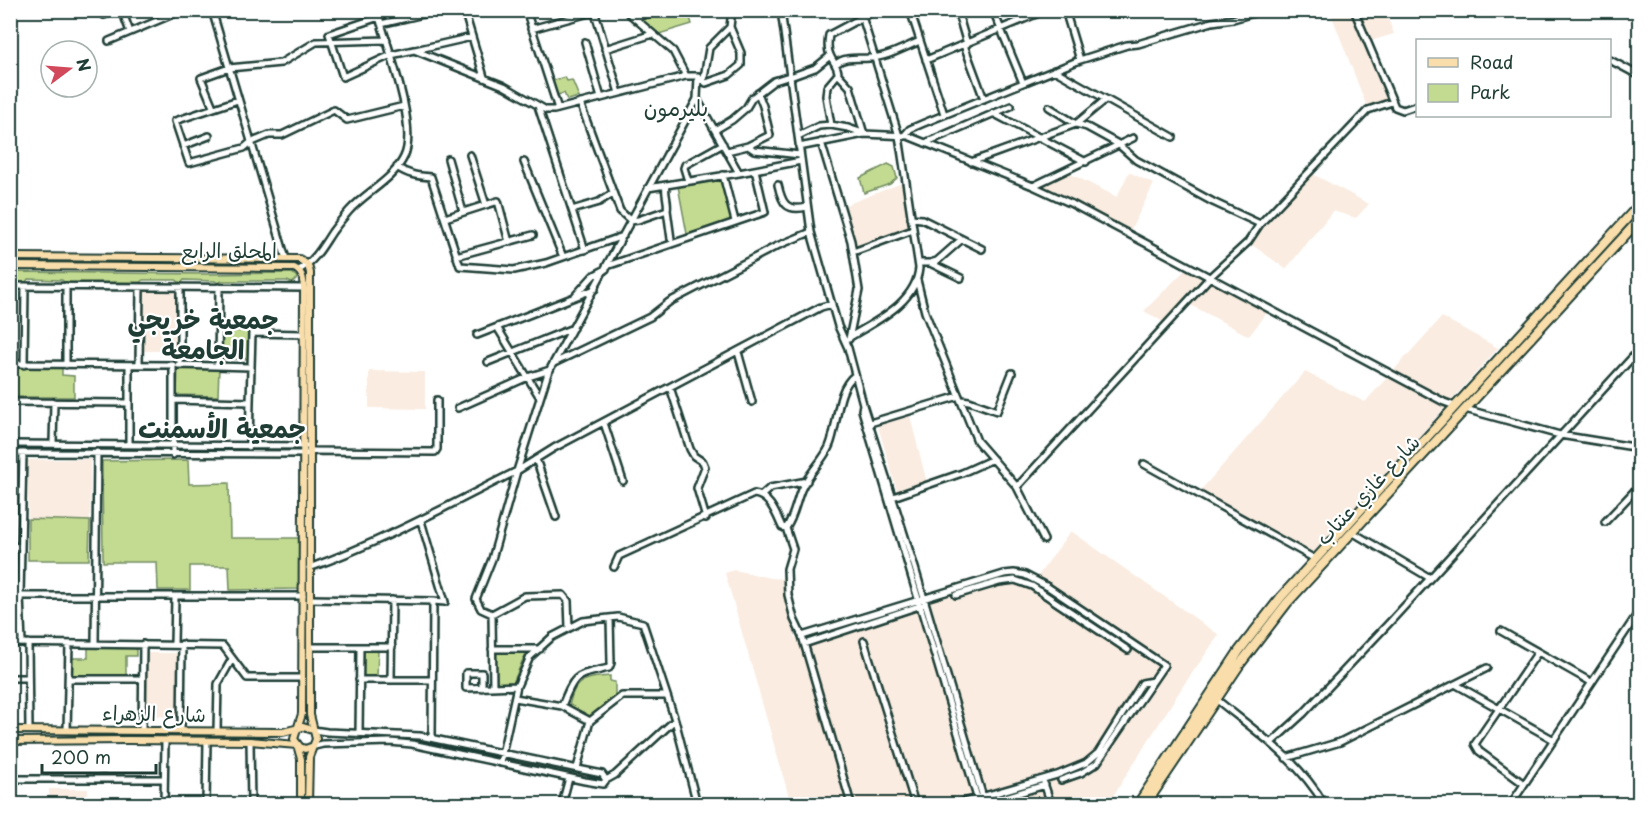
<svg xmlns="http://www.w3.org/2000/svg" width="1650" height="815" font-family="'Playpen Sans','Playpen Sans Arabic',sans-serif">
	<rect width="100%" height="100%" fill="#fff"/>
	<filter id="ink" filterUnits="userSpaceOnUse"><feTurbulence type="fractalNoise" baseFrequency=".0167" numOctaves="2"/><feDisplacementMap in="SourceGraphic" scale="12" xChannelSelector="R" yChannelSelector="G"/><feConvolveMatrix kernelMatrix="1 2 1 2 8 2 1 2 1" color-interpolation-filters="sRGB"/></filter>
	<g filter="url(#ink)">
		<path fill="#faece1" d="M1330,11H1385L1394,34L1367,42L1392,102L1368,110Z
			M1065,171L1117,197L1129,172L1154,184L1129,233L1033,186Z
			M1309,172L1369,204L1356,218L1333,211L1286,269L1248,242L1260,224Z
			M902,183L909,228L856,248L843,206Z
			M1190,265L1270,309L1249,336L1187,303L1167,324L1144,311Z
			M142,291H176L175,351H142Z
			M1442,317L1498,348L1313,555L1199,492L1305,372L1365,402Z
			M369,371L425,372V409L369,408Z
			M910,416L927,483L897,491L878,426Z
			M90,459V521L28,519V460Z
			M1071,531L1219,635L1183,686L1108,804H791L725,573L734,570L771,578L787,579L795,638L1004,574L1035,580Z
			M147,653H180L179,717L146,716Z
			M49,789H88V804H49Z"/>
		<path fill="#c3db91" stroke="#718c62" stroke-width="1.5" d="M667,11H688L692,24L659,34L640,19Z
			M565,77L567,81L572,80L579,97L567,100L564,93L555,96L551,81Z
			M888,164L894,167L897,178L890,184L864,193L860,178Z
			M720,178L732,220L687,234L678,186Z
			M11,260L239,262L240,263L239,265H215L11,263Z
			M11,272L209,274L292,273L297,277L296,280L292,283L287,281H222L218,283L215,281L184,280L181,283L176,280H143L140,282L65,283L62,280L28,279L25,283L11,282Z
			M221,331H248V359H221Z
			M178,367L219,368L218,396L177,395Z
			M11,368H62V375L74,376V397H11Z
			M188,460L189,484L229,483L230,538H299L300,589L230,590L229,566H190V590H158L157,562H103L102,461Z
			M28,519L90,521L89,560H28Z
			M88,647H136V656H126V677H72V658H88Z
			M363,650H378L377,678H363Z
			M495,650H532L524,657L513,683H492Z
			M610,676V681L615,682V695L589,718L568,712C573,682 579,678 610,676Z"/>
		<g fill="none" stroke-linecap="round" stroke-linejoin="round">
			<defs>
				<path id="minor" d="M122,10L130,32
					M212,10L286,259
					M464,10L484,77
					M526,10L558,109
					M625,10L673,51L686,76
					M692,10V11
					M781,10L811,232L838,326L848,348L863,404L862,410L979,804
					M910,10L944,114
					M957,10L967,44
					M993,10L1023,83
					M1065,10L1080,60
					M1354,10L1395,107L1403,110L1418,105
					M595,13L619,93
					M104,15L120,10
					M379,17L329,34L343,77L391,55L414,50L504,86L546,110H554L686,76H698L697,99L739,173L801,161
					M635,18L658,10
					M381,24L441,10
					M531,29L600,10
					M109,41L183,10
					M585,42L601,98
					M964,45L984,99
					M605,49L653,34
					M415,50L472,37
					M926,60L1046,10
					M1610,60L1640,76
					M836,64C845,56 858,59 869,58C886,58 905,47 920,41
					M1054,70L1173,137
					M838,74L827,87L826,96L831,125L848,128L863,133
					M790,77L815,68L830,56
					M701,79L706,83L729,75L741,65V53L730,27
					M699,81L704,78L709,48L730,27L732,10
					M238,100L175,121L189,163L244,148L250,143L269,135H282L334,110L347,120L404,106
					M580,103L620,211L631,221L638,220L667,210C669,202 664,194 666,185
					M538,106L585,250
					M213,107L201,78L229,68L281,63L316,42L387,40
					M1049,107L1076,124L1087,127L1118,144L1136,160L1213,202L1260,224
					M993,113L1086,162
					M715,130L732,120L746,108L752,98L774,81L790,76
					M864,134L850,87L838,74C838,65 833,63 830,55C827,49 828,41 829,35L876,10
					M798,136L819,126L831,125
					M904,136L910,129L924,123L1080,60L1127,45L1138,44L1212,22L1233,19L1264,10
					M821,142L851,241L859,290L849,339
					M925,143L1011,106
					M183,146L209,136
					M748,146L770,135L763,106L758,93
					M799,147L864,134L908,136L1033,186L1072,204L1444,402L1455,406
					M727,151L748,146L754,150L800,155
					M470,155L486,205
					M448,159L463,212
					M524,162L563,257
					M971,162L1076,124L1105,100
					M397,167C408,175 418,176 431,177L460,266L514,270L546,263L623,236
					M723,175L735,221
					M688,181L684,168L685,165L723,144
					M778,185C782,203 786,212 807,207
					M1033,186L1133,138
					M648,188L739,173
					M572,210L599,202L613,193
					M667,210L671,239
					M445,218L498,201L509,242
					M911,218L922,219L982,249
					M853,252L913,230
					M456,256L533,235
					M919,263H930L961,278
					M930,263L937,261L962,239
					M607,266L765,212L755,170
					M299,270C315,261 322,247 332,232C337,225 343,218 349,211C366,192 393,180 404,157C419,127 386,43 377,10
					M917,280L925,312L977,441L1017,487L1044,540
					M10,286L304,288
					M574,297L593,276L606,269
					M497,327L539,396
					M477,335L595,289
					M850,337C876,321 916,303 919,268L899,136L860,10
					M738,352L752,402
					M488,362L573,328
					M554,363L650,317L669,302L777,246L811,232
					M10,364L173,365V400L250,402L249,447
					M24,365L25,286
					M66,365V286
					M129,365V444
					M139,365L140,287
					M178,365L251,367
					M180,365V287
					M218,366L219,287
					M670,387L690,449L694,456L703,462L705,467L697,488L706,518
					M962,400L969,401L997,411L1012,373
					M10,402L129,403
					M250,402L252,333L304,334
					M863,405L915,568L985,804
					M458,408L528,377L550,370
					M1465,409L1560,435L1640,448
					M604,423L623,481
					M870,423L959,396
					M53,443L54,402
					M10,444L308,446
					M1633,447L1640,459
					M309,451L435,452L437,449V400
					M10,453L306,454
					M173,455V400
					M536,459L556,517
					M1144,464L1315,559
					M1017,487L1211,276L1248,242L1260,224L1368,110L1392,102
					M762,495L770,488L807,481
					M893,497L962,473L993,459
					M421,521L445,602L433,601
					M1605,522L1640,485
					M1352,532L1430,578
					M10,546L21,547
					M614,567L619,556L754,494C770,496 776,514 782,527L786,528
					M309,568C384,541 447,506 517,471L548,373L697,99
					M956,595L999,582L1015,580L1032,586L1128,650
					M10,596H303
					M310,599L433,601L432,738
					M492,614L493,687
					M569,628L568,601L563,595L525,596L492,614L481,609L476,599L492,559L517,471L554,448L821,307L832,304
					M1501,631L1591,682
					M802,636L1004,574L1014,573L1025,575L1048,587L1164,665L1097,763L1081,773L1061,780
					M864,641L915,804
					M10,643L223,646L247,678H302
					M22,643L20,596L23,453
					M28,643L29,730
					M95,644L97,452
					M174,644L175,597
					M804,644L922,605
					M310,647H392
					M492,649H540
					M10,678H28
					M69,679H142
					M359,680H432
					M391,680L392,600
					M1455,684L1554,740
					M482,688V673H466V688L517,686
					M515,698L562,706C575,672 576,676 609,668L611,663L610,618
					M1216,699C1255,731 1299,760 1324,804
					M562,706L590,721L622,696H667
					M67,730L69,644
					M142,730L143,644
					M181,731L182,644
					M217,731L218,684L232,659
					M359,734L360,647
					M250,741L251,804
					M1271,743L1303,714L1390,622L1640,349
					M311,747L323,744L390,742L412,744L585,781L603,784L606,780L602,774L420,736L327,732L313,730
					M1286,758L1340,742L1487,668
					M500,763L517,686L530,657L552,637L583,621L618,617L643,623L675,720
					M577,768L590,721
					M10,779H164
					M606,780L615,775L675,720L697,804
					M1044,783L1051,804
					M1524,784L1479,751L1475,744L1538,652
					M164,804L165,741
					M206,804L207,741
					M562,804L569,778
					M851,804L802,636L794,619L788,595L787,569L793,549L786,528C794,517 796,502 801,490C808,474 822,462 829,447C839,425 835,390 855,375
					M957,804L1057,775L1086,763L1098,753L1142,683L1153,681
					M982,804L1045,785
					M1511,804L1640,610"/>
				<path id="major" d="M10,257L299,259L308,265L310,273V715L316,739L309,757L308,804
					M10,266L294,268C303,272 303,279 304,288L302,714L294,739L300,747L305,749L311,747
					M10,730L283,732L303,727L313,730
					M10,741L128,740L250,741L297,745L301,759V804"/>
				<path id="highway" d="M1138,804L1239,651L1281,597L1640,204
					M1146,804L1240,664L1287,603L1640,219"/>
			</defs>
			<use href="#minor" stroke="#1f3d34" stroke-width="10"/>
			<use href="#major" stroke="#1f3d34" stroke-width="10"/>
			<use href="#highway" stroke="#1f3d34" stroke-width="12"/>
			<use href="#minor" stroke="#fff" stroke-width="5"/>
			<use href="#major" stroke="#f9deab" stroke-width="6"/>
			<use href="#highway" stroke="#f9deab" stroke-width="8"/>
		</g>
	</g>
	<g text-anchor="middle" stroke-width="4.5" stroke-linejoin="round" paint-order="stroke">
		<g font-size="20" fill="#1f3d34" stroke="#fff">
			<text x="229" y="258">المحلق الرابع</text>
			<text transform="translate(1368 490) rotate(-47)" y="7">شارع غازي عنتاب</text>
			<text transform="translate(154 714) rotate(1)" y="7">شارع الزهراء</text>
		</g>
		<g font-size="22" fill="#1f3d34" stroke="#fff">
			<text x="676" y="116">بليرمون</text>
		</g>
		<g font-size="26" font-weight="bold" fill="#1f3d34" stroke="#fff">
			<text x="203" y="329">جمعية خريجي<tspan x="203" dy="30">الجامعة</tspan></text>
			<text x="222" y="438">جمعية الأسمنت</text>
		</g>
	</g>
	<rect width="1650" height="815" fill="none" stroke="#fff" stroke-width="36"/>
	<rect x="18" y="18" width="1614" height="779" fill="none" stroke="#1f3d34" stroke-width="2" filter="url(#ink)"/>
	<rect x="1416" y="39" width="195" height="78" fill="#ffffff" stroke="#a5b1ae" stroke-width="1.5"/>
	<rect x="1428" y="58" width="30" height="9" fill="#f9deab" stroke="#a5b1ae" stroke-width="1.5"/>
	<text x="1470" y="69" font-size="18" fill="#1f3d34">Road</text>
	<rect x="1428" y="84" width="30" height="18" fill="#c3db91" stroke="#a5b1ae" stroke-width="1.5"/>
	<text x="1470" y="99" font-size="18" fill="#1f3d34">Park</text>
	<g transform="translate(69 69) rotate(74)"><circle r="28" fill="#ffffff" stroke="#a5b1ae" stroke-width="1.5"/>
	<path d="M0-4.5L10 22L0 15L-10 22Z" fill="#d1495b"/>
	<text y="-9" font-size="16" font-weight="bold" text-anchor="middle" fill="#1f3d34">N</text>
	</g>
	<path d="M42 764v9h114v-9" fill="none" stroke="#1f3d34" stroke-width="3"/>
	<text x="51" y="764" font-size="18" fill="#1f3d34" stroke="#ffffff" stroke-width="4.5" paint-order="stroke">200 m</text>
</svg>
